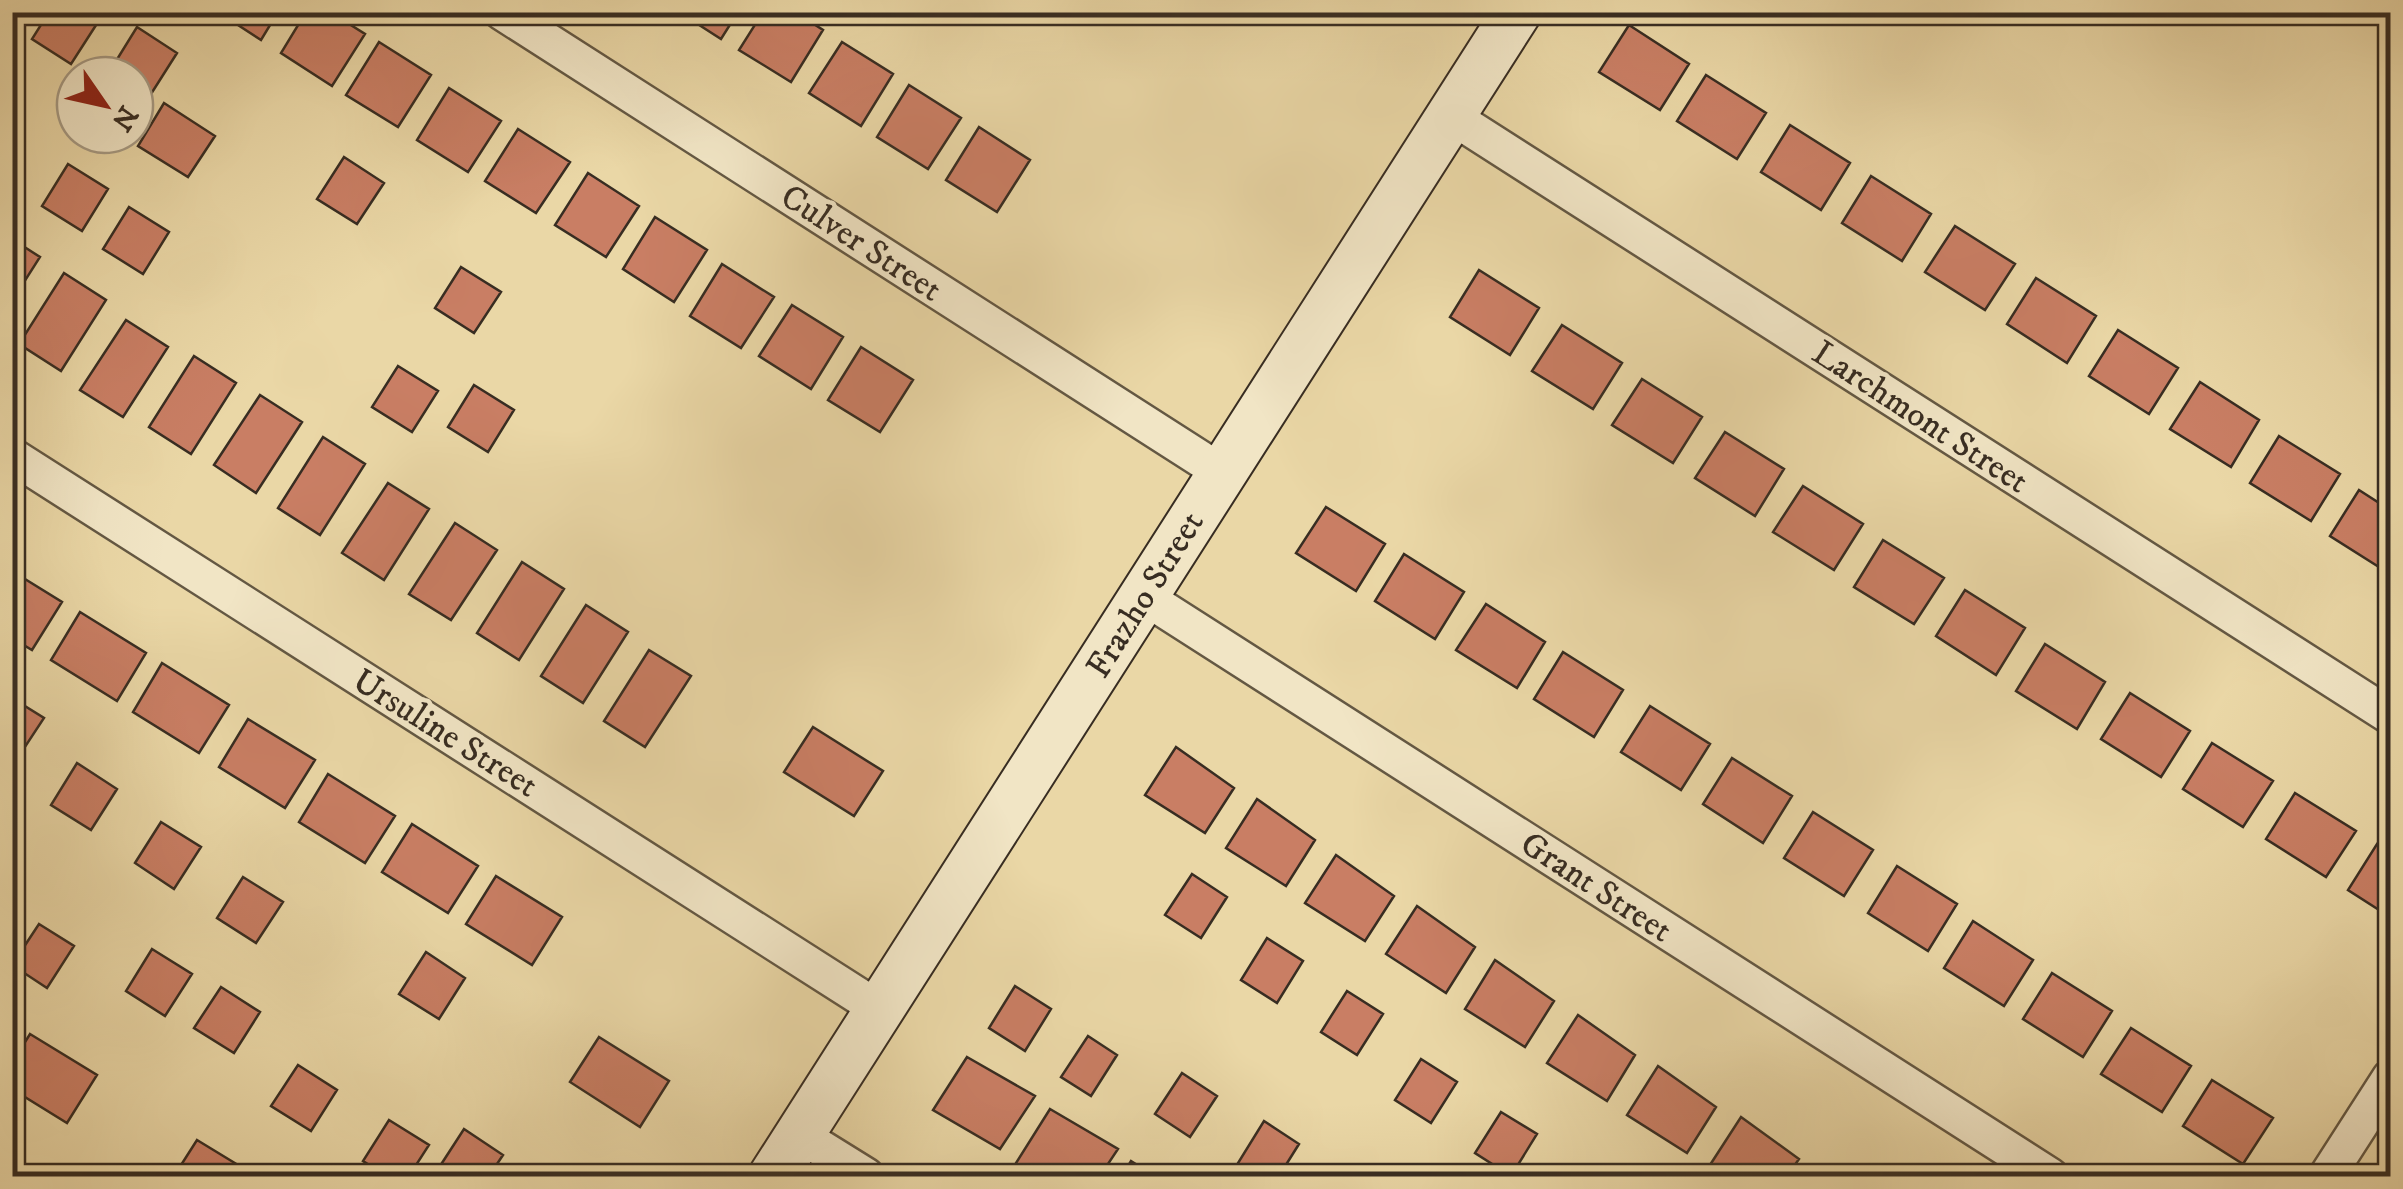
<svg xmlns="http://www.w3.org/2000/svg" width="2403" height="1189" font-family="'IM FELL DW Pica',serif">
	<rect width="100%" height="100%" fill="#ead7a6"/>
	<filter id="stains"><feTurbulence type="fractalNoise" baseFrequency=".002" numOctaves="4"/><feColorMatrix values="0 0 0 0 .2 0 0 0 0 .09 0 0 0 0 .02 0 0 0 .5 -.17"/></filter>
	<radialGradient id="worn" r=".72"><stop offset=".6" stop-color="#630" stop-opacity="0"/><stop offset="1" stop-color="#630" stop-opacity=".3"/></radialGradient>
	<path fill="#c97e64" stroke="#382d22" stroke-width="2.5" d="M49,12H83L98,22L71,64L32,39Z
		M218,12H278L261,40Z
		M306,12H330L365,34L332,86L281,53Z
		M679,12H738L721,39Z
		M763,12H795L823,30L791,82L739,50Z
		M1629,25L1689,64L1660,110L1599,72Z
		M137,27L177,53L151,94L135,84V75H121L111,69Z
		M379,42L431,75L398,127L346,95Z
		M842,42L893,74L861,126L809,93Z
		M1706,75L1766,113L1737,159L1677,121Z
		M909,85L961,118L928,169L877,137Z
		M449,88L501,121L468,172L417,140Z
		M164,103L215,136L188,177L138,146Z
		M1790,125L1850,163L1821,210L1761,172Z
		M979,127L1030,160L997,212L946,180Z
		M518,129L570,162L536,213L485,181Z
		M344,157L384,183L357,224L317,199Z
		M68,164L108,189L82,231L42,206Z
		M588,173L639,206L606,257L555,225Z
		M1871,176L1931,214L1902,261L1842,223Z
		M129,207L169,232L143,274L103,249Z
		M655,217L707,250L674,302L623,269Z
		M1955,226L2015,264L1985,310L1925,272Z
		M12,239L40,257L12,301Z
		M722,264L774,297L741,348L690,316Z
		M461,267L501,292L474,333L435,308Z
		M1479,270L1539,308L1510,355L1450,317Z
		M64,273L106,300L61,371L19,344Z
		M2036,278L2096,316L2067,363L2007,324Z
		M792,305L843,337L811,389L759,356Z
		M126,320L168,347L123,417L80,390Z
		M1562,325L1622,363L1593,409L1532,371Z
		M2118,330L2178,368L2149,414L2089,376Z
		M861,347L913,380L880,432L828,400Z
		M194,356L236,383L191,454L149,427Z
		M398,366L438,391L412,432L372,407Z
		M1642,379L1702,417L1673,463L1612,425Z
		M2200,382L2259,420L2231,467L2170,429Z
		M474,385L514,410L488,452L448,427Z
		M260,395L302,422L256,493L214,465Z
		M1725,432L1784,469L1755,516L1695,478Z
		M2279,436L2340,474L2311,521L2250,483Z
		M323,437L365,464L320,535L278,508Z
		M388,483L429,509L384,580L342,553Z
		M1803,486L1863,524L1834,570L1773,532Z
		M2359,490L2390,510V574L2330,536Z
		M1326,507L1385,544L1356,591L1296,553Z
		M455,523L497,550L451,620L409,594Z
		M1883,540L1944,578L1914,624L1854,587Z
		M1404,554L1464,592L1435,639L1375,601Z
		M522,562L564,589L519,660L477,633Z
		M12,571L62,602L32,650L12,638Z
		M1965,590L2025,628L1996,675L1936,636Z
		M1486,604L1545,642L1517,688L1456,650Z
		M586,605L628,632L583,703L541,676Z
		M80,612L146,653L117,701L51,660Z
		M2045,644L2105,682L2077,729L2016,691Z
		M649,650L691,676L645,747L604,721Z
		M1563,652L1623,690L1594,737L1534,699Z
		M162,663L229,705L199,753L133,712Z
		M2130,693L2190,731L2161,777L2101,739Z
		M12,698L44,718L17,759L12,757Z
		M1650,706L1710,744L1681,790L1621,752Z
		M248,719L315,760L285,808L219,767Z
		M813,727L883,771L854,816L784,772Z
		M2212,743L2273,781L2243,827L2183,789Z
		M1176,747L1234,788L1205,833L1145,795Z
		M1732,758L1792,796L1763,843L1703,804Z
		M77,763L117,789L91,830L51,805Z
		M328,774L395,816L365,863L299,822Z
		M2295,793L2356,831L2326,877L2266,839Z
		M1257,799L1315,840L1286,886L1226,848Z
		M1813,812L1873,850L1844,896L1784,858Z
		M161,822L201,847L174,889L135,863Z
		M412,824L478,866L448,913L382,872Z
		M2377,844L2390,853V917L2348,890Z
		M1336,855L1394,896L1365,941L1305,903Z
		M1897,866L1957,904L1928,951L1868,913Z
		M1192,874L1227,897L1201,938L1165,915Z
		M496,876L562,917L532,965L466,924Z
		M243,877L283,902L256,943L217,918Z
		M1417,906L1475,947L1446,993L1386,954Z
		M1973,921L2033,960L2004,1006L1944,968Z
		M39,924L74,946L47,988L12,965Z
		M1267,938L1303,961L1277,1003L1241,980Z
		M152,949L192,974L165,1016L126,991Z
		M426,952L465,978L439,1019L399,994Z
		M1495,960L1554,1001L1525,1047L1465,1009Z
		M2052,973L2112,1011L2083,1057L2023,1019Z
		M1015,986L1051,1009L1025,1051L989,1028Z
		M221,987L260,1012L234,1053L194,1028Z
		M1347,991L1383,1014L1357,1055L1321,1032Z
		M1578,1015L1635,1055L1607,1101L1547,1063Z
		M2131,1028L2191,1066L2162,1112L2101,1074Z
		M30,1034L97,1075L67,1123L12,1089V1063Z
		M1088,1036L1117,1055L1091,1096L1061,1077Z
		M599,1037L669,1081L640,1127L570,1082Z
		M967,1057L1035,1096L1000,1149L933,1110Z
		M1421,1059L1457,1082L1431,1123L1395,1100Z
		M298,1065L337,1090L311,1131L271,1106Z
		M1658,1066L1716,1107L1687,1153L1627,1115Z
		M1182,1073L1217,1096L1190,1137L1155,1114Z
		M2212,1080L2273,1118L2243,1164L2183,1126Z
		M1050,1109L1118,1149L1100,1176H1037L1016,1163Z
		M1501,1112L1537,1134L1511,1176L1475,1153Z
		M1741,1117L1799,1159L1787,1176H1727L1710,1165Z
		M389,1120L429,1145L409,1176H387L363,1161Z
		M1264,1121L1299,1144L1279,1176H1259L1238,1163Z
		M464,1129L503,1155L489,1176H462L442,1163Z
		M197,1140L256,1176H174Z
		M1131,1161L1155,1176H1122Z"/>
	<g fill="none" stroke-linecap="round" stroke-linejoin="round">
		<defs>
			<path id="street" d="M502,12L1221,472
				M1451,116L2390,716
				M12,456L879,1009
				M1143,596L2050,1176
				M800,1135L866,1176
				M2327,1176L2390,1078"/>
			<path id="secondary" d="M773,1176L1517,12"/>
		</defs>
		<use href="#street" stroke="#645843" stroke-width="40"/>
		<use href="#secondary" stroke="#382d22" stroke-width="52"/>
		<use href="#street" stroke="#f1e5c5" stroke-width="35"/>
		<use href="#secondary" stroke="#f1e5c5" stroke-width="48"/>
	</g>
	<g text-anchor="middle" stroke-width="9" stroke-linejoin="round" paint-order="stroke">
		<g font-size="35" fill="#382d22" stroke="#f1e5c5">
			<text transform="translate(862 242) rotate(33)" y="12">Culver Street</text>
			<text transform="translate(1921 416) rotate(33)" y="12">Larchmont Street</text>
			<text transform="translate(1144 594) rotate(-58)" y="12">Frazho Street</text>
			<text transform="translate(446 732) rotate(32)" y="12">Ursuline Street</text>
			<text transform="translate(1597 886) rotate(33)" y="12">Grant Street</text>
		</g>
	</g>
	<rect width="2403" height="1189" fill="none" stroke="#ead7a6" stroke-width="50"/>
	<rect x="15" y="15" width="2373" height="1159" fill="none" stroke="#382d22" stroke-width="5"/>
	<rect x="25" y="25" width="2353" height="1139" fill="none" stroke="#382d22" stroke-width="2.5"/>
	<g transform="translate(105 105) rotate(124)"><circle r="48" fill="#f1e5c5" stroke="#a79b84" stroke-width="2.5"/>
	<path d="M0-8L18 38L0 25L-18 38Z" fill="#8f2418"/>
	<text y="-15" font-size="28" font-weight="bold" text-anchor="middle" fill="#382d22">N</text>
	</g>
	<rect width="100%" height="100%" filter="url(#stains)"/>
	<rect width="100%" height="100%" fill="url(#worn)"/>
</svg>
